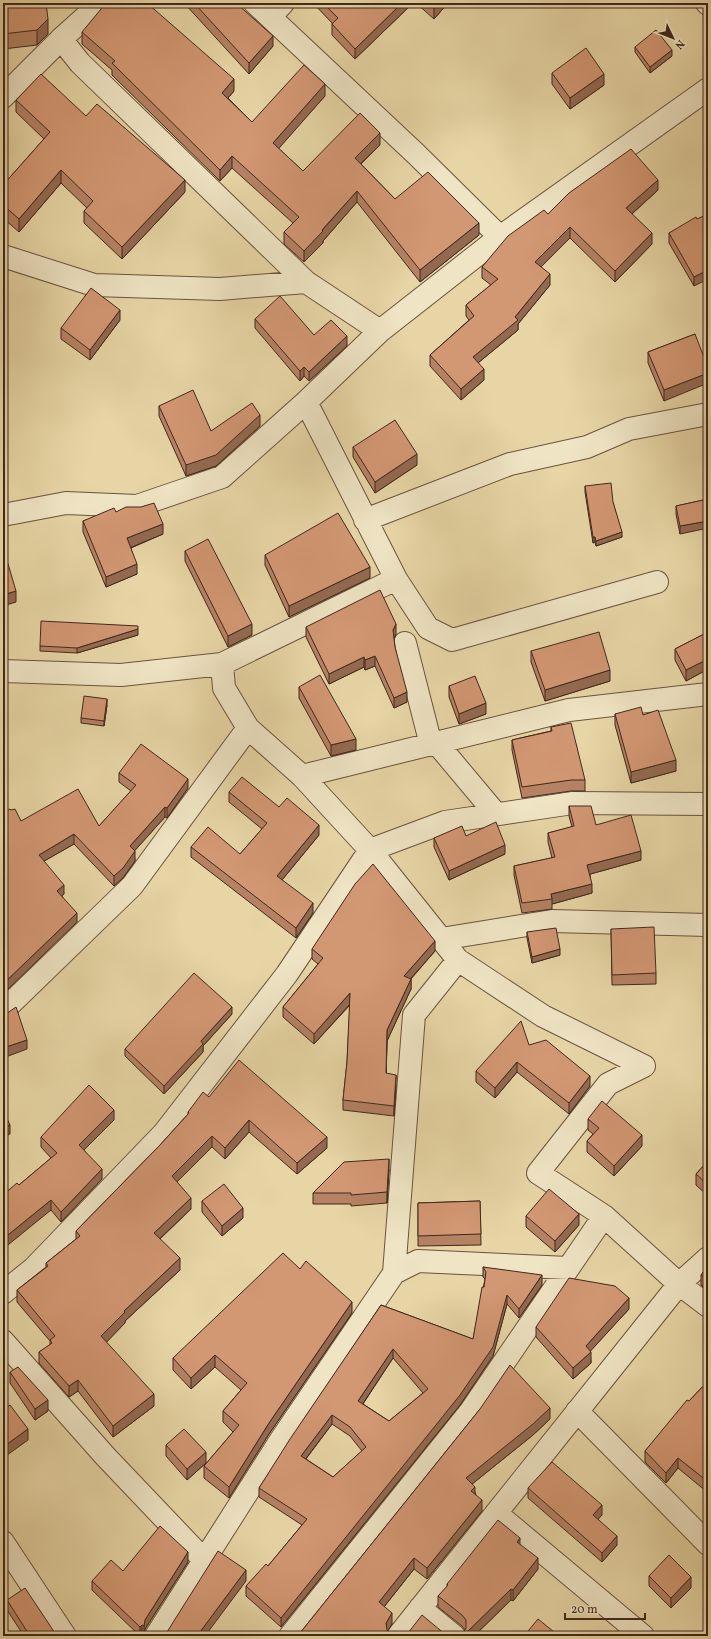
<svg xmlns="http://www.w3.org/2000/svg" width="711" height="1639" font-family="Vollkorn,serif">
	<rect width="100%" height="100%" fill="#e7d5a5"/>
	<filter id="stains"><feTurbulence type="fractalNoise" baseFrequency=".005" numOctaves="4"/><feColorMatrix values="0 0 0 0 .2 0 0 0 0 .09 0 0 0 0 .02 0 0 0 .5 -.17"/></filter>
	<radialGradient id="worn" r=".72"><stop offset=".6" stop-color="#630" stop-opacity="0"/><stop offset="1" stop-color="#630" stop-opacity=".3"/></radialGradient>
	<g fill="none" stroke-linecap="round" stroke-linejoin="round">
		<defs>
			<path id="minor" d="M255,3L270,17
				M283,3L270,17L416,154L500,237
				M707,3L708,4
				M61,39L101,3
				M3,97L61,39L80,63L306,282
				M3,256L94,285L220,289L306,282L380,331
				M3,515L66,503L137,506L222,477L306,402L380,331L500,237L708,89
				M365,520L510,464L587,447L629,429L708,414
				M396,579L428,628L452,640L657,582
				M405,643L429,737L439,746L496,814
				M222,664L396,579L306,402
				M3,671L121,675L222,664L224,688L248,728L302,776L370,850L458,960L543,1016L644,1066L608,1084L538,1173L604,1216L679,1284L708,1258
				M302,776L569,710L708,694
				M441,939L552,921L708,925
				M3,1011L132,886L248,728
				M394,1273L414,1015L458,960
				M3,1293L34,1268L164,1133L287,974L370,850L445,822L573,803L708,804
				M3,1341L106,1457L204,1560
				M577,1411L708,1544
				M496,1513L643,1636
				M3,1542L65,1636
				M420,1608L454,1636
				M156,1636L280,1441L394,1273L418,1261L568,1268
				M290,1636L470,1412L604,1216
				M398,1636L679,1284L708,1306"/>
		</defs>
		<use href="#minor" stroke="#6a533e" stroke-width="24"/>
		<use href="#minor" stroke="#efe4c4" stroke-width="22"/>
	</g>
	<path fill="#b58263" stroke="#41281c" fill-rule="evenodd" d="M3,3L48,34L37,45L3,49Z
		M184,3H236L273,46L249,74Z
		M313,3H413L355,59L332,35V23Z
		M416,3H448L434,19Z
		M82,32L234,91L228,98L252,122L325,96L278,148L303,171L380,145L361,164L395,199L479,235L420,282L357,202L323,241V243L304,262L284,244V232L293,223L232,168L220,181L112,75V70L82,44Z
		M635,47L672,56L650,73L635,52Z
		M552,73L604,85L570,109L552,84Z
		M16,100L86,116L185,192L122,259L84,223V211L87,208L61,183L19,232L3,218V185L44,139L16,112Z
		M658,190L632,214L652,244L615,282L570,238L541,267L550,285L518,324V330L478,363L484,380L461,400L430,366V355L469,320L466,316V305L491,285L482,278V267L548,214Z
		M697,219L694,286L669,243V233Z
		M255,319L314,335L347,346L309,381L304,376L300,381L255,328Z
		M120,320L90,360L61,339V328Z
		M695,334L664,401L648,363V352Z
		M159,406L211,431L260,426L216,466L186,476L159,416Z
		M353,447L417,465L375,493L353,457Z
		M585,486L613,502L622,537L596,546L595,542L593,543L585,492Z
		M708,499L680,534L676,514V506Z
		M116,512L163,534L131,548L137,574L106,587L83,532V521Z
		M708,542V556L706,555V547Z
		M185,551L252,635L228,647L185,561Z
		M265,555L370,578L289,617L265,565Z
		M306,627L396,634L394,638L395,647L407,702L394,708L375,666L365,670L364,667L329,684L306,637Z
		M708,632V669L686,681L675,660V649Z
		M138,635L77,653L40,651V646Z
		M531,651L610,681L545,701L531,662Z
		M449,686L486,714L459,724L449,697Z
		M299,687L356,750L331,756L299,698Z
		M107,705L104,726L81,723V718Z
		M708,713V740L705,725V714Z
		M615,714L643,715L676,771L631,783L615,725Z
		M551,727L585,780V791H571L522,798L512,750V740L551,731Z
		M119,773L188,788L167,818L165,817L134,851L135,861L123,878L114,886L74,844L44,861L64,894L62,896L77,922L3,948V813L11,810L21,821L99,826L131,791L119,782Z
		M229,792L279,807L319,835L282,880L313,913L296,938L191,857V847L240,854L262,829L229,802Z
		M569,806L596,825L641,860L590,874L592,893L552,904V909L522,913L514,875V866L552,858L548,842V833L572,827L569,816Z
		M466,836L505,854L449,880L434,847V838Z
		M611,929L656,973V984L612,985Z
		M527,932L560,955L532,963L527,938Z
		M312,949L435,951L411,979V989L387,1041L386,1073L396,1085L394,1116L343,1110V1100L347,1062L350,1005L314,1044L283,1017V1007L318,964L312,959Z
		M232,1014L203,1046V1052L164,1094L125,1056V1049Z
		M529,1045L590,1086L569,1114L517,1072L495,1098L476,1082V1071Z
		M209,1097L327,1148L297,1174L249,1132L225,1159L212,1147L177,1182L191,1209L160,1239L180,1270L125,1321V1323L106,1342L154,1406L113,1437L78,1391L69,1397L39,1363V1352L50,1345V1341L17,1302V1290L46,1267V1263L76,1239V1231L160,1145L188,1114V1112Z
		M588,1119L642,1146L614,1176L587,1152V1141L593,1134L588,1130Z
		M114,1120L84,1150L102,1179L61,1222L51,1210L3,1207V1195L19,1185L51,1158L41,1147V1137Z
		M708,1161V1196L696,1185V1174Z
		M389,1169L387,1203L351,1206V1204H313V1193Z
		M202,1201L243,1218L222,1236L202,1212Z
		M480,1201L481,1245L418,1246V1203Z
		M526,1216L579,1225L555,1252L526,1227Z
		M708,1266V1291L701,1285V1275Z
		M483,1267L542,1285L519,1318L507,1304L493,1356L460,1405L281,1627L246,1596V1586L268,1566L302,1525L259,1497V1488L381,1305L473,1339L485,1279L483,1277ZM393,1358L423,1393L389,1421L363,1404ZM332,1424L350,1436L362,1451L333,1477L306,1459Z
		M300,1269L352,1313L269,1434L229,1498L204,1478V1466L233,1432L223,1422V1411L241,1390L215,1367L191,1389L173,1370V1358Z
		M629,1309L590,1351L591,1363L573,1379L536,1337V1327Z
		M10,1372L48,1411L35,1420L10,1383Z
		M708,1381L707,1492L678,1468L666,1483L645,1462V1451L689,1401Z
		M480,1409L550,1419L533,1435L472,1484L482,1511L427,1579L414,1569L384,1607L392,1624L387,1631L390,1635L300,1633Z
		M166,1445L206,1463L187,1480L166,1456Z
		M528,1488L602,1515L598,1519L617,1545L602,1562L528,1498Z
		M520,1544L538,1569L513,1601L511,1600L474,1636H459L463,1633L465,1630L462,1626L438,1607V1596L447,1587V1584Z
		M188,1562L145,1629L144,1635L142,1634L140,1636L92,1590V1581L123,1571Z
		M649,1576L691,1588L671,1608L649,1586Z
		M7,1600L55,1633L58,1636H24L7,1610Z"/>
	<path fill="#936a50" stroke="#41281c" d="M402,3H413L355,59V49Z
		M438,3H448L434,19V8Z
		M48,19V34L37,45V30Z
		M273,36V46L249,74V63Z
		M672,50V56L650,73V67Z
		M604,74V85L570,109V98Z
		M234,79V91L222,105V93Z
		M325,84V96L273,155V143Z
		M380,133V145L355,169V158Z
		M232,156V168L220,181V170Z
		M61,170V183L19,232V219Z
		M185,180V192L122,259V247Z
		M658,180V190L626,219V208Z
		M357,191V202L323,241V243L304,262V251Z
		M479,223V235L420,282V270Z
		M570,227V238L535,273V262Z
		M652,233V244L615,282V271Z
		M708,270V279L694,286V277Z
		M550,274V285L518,324V330L473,367V357L515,317Z
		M120,310V320L90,360V350Z
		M347,336V346L309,381V372Z
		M304,367V376L300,381V371Z
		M484,369V380L461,400V389Z
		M708,373V383L664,401V390Z
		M260,415V426L216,466L186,476V465Z
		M417,454V465L375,493V482Z
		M708,521V528L680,534V526Z
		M163,524V534L127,549V538Z
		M622,532V537L596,546V541Z
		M593,537H595V542L593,543Z
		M137,564V574L106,587V577Z
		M370,567V578L289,617V606Z
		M16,591V602L3,606V595Z
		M252,624V635L228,647V636Z
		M396,624V634L393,640V630Z
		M138,629V635L77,653V648Z
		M375,656V666L365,670V660Z
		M364,657V667L329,684V674Z
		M708,659V669L686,681V670Z
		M610,670V681L545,701V690Z
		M407,692V702L394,708V698Z
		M107,699V705L104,726V721Z
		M486,703V714L459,724V714Z
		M356,739V750L331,756V745Z
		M676,760V771L631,783V772Z
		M188,779V788L167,818V808Z
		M165,807V817L130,856V846Z
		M319,825V835L277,886V876Z
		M74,834V844L39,864V855Z
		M505,845V854L449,880V871Z
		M135,851V861L123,878L114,886V876Z
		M641,851V860L587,875V865Z
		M592,884V893L552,904V899L551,894Z
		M64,885V894L57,900V891Z
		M313,903V913L296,938V928Z
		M77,913V922L3,994V984Z
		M435,941V951L404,986V976Z
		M560,949V955L532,963V957Z
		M411,979V989L387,1041L386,1084L387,1030Z
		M350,993V1004L314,1044V1034Z
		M232,1007V1014L203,1046V1052L164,1094V1086L201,1041Z
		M27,1040V1049L3,1058V1048Z
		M517,1062V1072L495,1098V1088Z
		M396,1075V1085L394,1116V1106Z
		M590,1076V1086L569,1114V1103Z
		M114,1110V1120L79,1155V1145Z
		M249,1120V1132L225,1159V1148Z
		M10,1125V1134L3,1137V1128Z
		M642,1135V1146L614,1176V1166Z
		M212,1136V1147L172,1187V1176Z
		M327,1137V1148L297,1174V1163Z
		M389,1159V1169L387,1203V1192Z
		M102,1169V1179L61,1222V1212Z
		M191,1198V1209L154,1244V1233Z
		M51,1200V1210L3,1249V1239Z
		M243,1208V1218L222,1236V1226Z
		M579,1214V1225L555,1252V1241Z
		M180,1258V1270L125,1321V1323L101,1348V1336L124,1311Z
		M542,1275V1285L519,1318V1309Z
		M507,1295V1304L493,1356L460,1405L281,1627V1618Z
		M629,1298V1309L586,1356V1346Z
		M352,1302V1313L269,1434L229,1498V1487L269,1423Z
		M393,1349V1358L358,1411V1401Z
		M591,1352V1363L573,1379V1368Z
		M215,1355V1367L191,1389V1378Z
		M78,1380V1391L69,1397V1386Z
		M154,1394V1406L113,1437V1426Z
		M48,1400V1411L35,1420V1409Z
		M550,1408V1419L533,1435L466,1489V1478Z
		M332,1415V1424L301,1465V1456Z
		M28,1429V1440L3,1458V1447Z
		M206,1452V1463L187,1480V1469Z
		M678,1458V1468L666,1483V1473Z
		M708,1480V1491L707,1492V1481Z
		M475,1487V1498L471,1491Z
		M482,1500V1511L427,1579V1568Z
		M602,1505V1515L593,1525V1515Z
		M617,1536V1545L602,1562V1553Z
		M520,1538V1549L517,1542Z
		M188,1552V1562L145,1629L144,1635V1626L145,1620Z
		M414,1558V1569L379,1613V1602Z
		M538,1558V1569L513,1601V1590Z
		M246,1570V1581L205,1636H197Z
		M691,1577V1588L671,1608V1598Z
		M511,1589V1600L474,1636H463Z
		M392,1613V1624L386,1634V1623Z
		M142,1625V1634L140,1636V1627Z"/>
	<path fill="#d29773" stroke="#41281c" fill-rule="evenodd" d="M3,3H46L48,19L37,30L3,34Z
		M106,3H147L234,79L222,93L252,122L304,65L325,84L273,143L303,171L360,113L380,133L355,158L395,199L428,172L479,223L420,270L357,191L322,230L323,231L304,251L284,232L299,217L232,156L220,170L112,63L115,61L82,32Z
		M194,3H236L273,36L249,63Z
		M323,3H402L355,49L332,24L338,18Z
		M428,3H438L434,8Z
		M656,30L672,50L650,67L635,47Z
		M586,48L604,74L570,98L552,73Z
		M41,74L86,116L97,104L185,180L122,247L84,211L93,201L61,170L19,219L3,205V185L50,132L16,100Z
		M631,149L658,180L626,208L652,233L615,271L570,227L535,262L550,274L515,317L518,320L473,357L484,369L461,389L430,355L474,316L466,305L498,279L482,267L508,236L544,210L548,214L569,193Z
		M708,214V270L694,277L669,233L696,217L697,219Z
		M91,288L120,310L90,350L61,328Z
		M280,296L314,335L331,320L347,336L309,372L304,367L300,371L255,319Z
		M695,334L708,368V373L664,390L648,352Z
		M193,390L211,431L252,403L260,415L216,455L186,465L159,406Z
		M395,420L417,454L375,482L353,447Z
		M611,483L613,502L622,532L596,541L595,537H593L585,486Z
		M708,499V521L680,526L676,506Z
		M154,503L163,524L127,538L137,564L106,577L83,521L114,508L116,512L126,507H141Z
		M338,513L370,567L289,606L265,555Z
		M208,539L252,624L228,636L185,551Z
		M708,542V548L706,547Z
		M3,547L16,591L3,595Z
		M380,590L396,624L393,630L395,647L407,692L394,698L375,656L365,660L364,657L329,674L306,627Z
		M41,621L138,626V629L77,648L40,646Z
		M599,632L610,670L545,690L531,651Z
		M708,632V659L686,670L675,649Z
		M320,675L356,739L331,745L299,687Z
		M475,676L486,703L459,714L449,686Z
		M84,696L107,699L104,721L81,718Z
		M641,707L643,715L658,710L676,760L631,772L615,714Z
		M708,713V729L705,714Z
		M571,723L585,780H571L522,787L512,740L552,731L551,727Z
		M141,744L188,779L167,808L165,807L130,846L135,851L123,868L114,876L74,834L39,855L64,885L57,891L77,913L3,984V948L8,944L3,938V813L10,809L11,810L15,809L21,821L78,789L99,826L136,785L119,773Z
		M242,777L279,807L287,798L319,825L277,876L313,903L296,928L191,847L208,827L240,854L267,823L229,792Z
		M569,806H591L596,825L631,815L641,851L587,865L592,884L551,894L552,899L522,903L514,866L555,857L548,833L574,826Z
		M496,822L505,845L449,871L434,838L462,826L466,836Z
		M373,864L435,941L404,976L411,979L387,1030L386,1073L396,1075L394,1106L343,1100L347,1062L350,993L314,1034L283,1007L323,958L312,949L355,884Z
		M654,927L656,973L612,975L611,929Z
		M556,928L560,949L532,957L527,932Z
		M194,973L232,1007L201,1041L203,1044L164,1086L125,1049Z
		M16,1007L27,1040L3,1048V1014H6Z
		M521,1021L529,1045L546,1040L590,1076L569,1103L517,1062L495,1088L476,1071Z
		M239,1060L327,1137L297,1163L249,1120L225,1148L212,1136L172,1176L191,1198L154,1233L180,1258L124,1311L125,1312L101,1336L154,1394L113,1426L78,1380L69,1386L39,1352L52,1343L50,1340L55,1336L17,1290L48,1266L46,1263L80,1236L76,1231L160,1145L189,1113L188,1112L203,1092L209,1097Z
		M89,1085L114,1110L79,1145L102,1169L61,1212L51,1200L3,1239V1207L7,1205L3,1195L17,1183L19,1185L57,1153L41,1137Z
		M602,1101L642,1135L614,1166L587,1141L599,1128L588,1119Z
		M3,1110L10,1125L3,1128Z
		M389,1159L387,1192L351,1195V1193H313L344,1162Z
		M708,1161V1185L696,1174Z
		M224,1184L243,1208L222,1226L202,1201Z
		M549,1189L579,1214L555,1241L526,1216Z
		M480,1201L481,1234L418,1236V1203Z
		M283,1253L300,1269L306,1261L352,1302L269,1423L229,1487L204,1466L239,1425L223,1411L247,1383L215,1355L191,1378L173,1358Z
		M708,1266V1280L701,1275Z
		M483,1267L542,1275L519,1309L507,1295L493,1347L460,1395L281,1618L246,1586L266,1564L268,1566L307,1519L259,1488L290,1439L381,1305L473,1339L482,1287H484L486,1272ZM393,1349L428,1389L389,1421L358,1401ZM332,1415L350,1427L366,1447L333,1477L301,1456Z
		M569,1278L615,1286L629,1298L586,1346L591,1352L573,1368L536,1327Z
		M510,1365L550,1408L533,1424L466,1478L475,1487L471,1491L482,1500L427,1568L414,1558L379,1602L392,1613L386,1623L387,1630L390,1635L393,1636H296L300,1633L480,1409Z
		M18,1367L48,1400L35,1409L10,1372Z
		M708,1381V1480L707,1481L678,1458L666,1473L645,1451L687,1400L689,1401Z
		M10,1405L28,1429L3,1447V1410Z
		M184,1429L206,1452L187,1469L166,1445Z
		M552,1462L602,1505L593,1515L617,1536L602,1553L528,1488Z
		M498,1520L520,1538L517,1542L538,1558L513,1590L511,1589L463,1636H459L463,1633L466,1628V1620L462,1615L438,1596L448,1585L447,1584Z
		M160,1526L188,1552L145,1620L144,1626L142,1625L140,1627L92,1581L111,1560L123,1571Z
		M218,1551L246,1570L197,1636H162L167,1632Z
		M669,1555L691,1577L671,1598L649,1576Z
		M25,1588L55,1633L58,1636H30L7,1600Z
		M422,1615L446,1635L449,1636H404L408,1633Z
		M538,1619L559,1636H524Z
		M76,1631L79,1636H72Z"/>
	<rect width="711" height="1639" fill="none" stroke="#e7d5a5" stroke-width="16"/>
	<rect x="4" y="4" width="703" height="1631" fill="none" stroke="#41281c" stroke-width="2"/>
	<rect x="8" y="8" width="695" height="1623" fill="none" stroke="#41281c"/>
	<g transform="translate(673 38) rotate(133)" stroke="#efe4c4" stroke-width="3" paint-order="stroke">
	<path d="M0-3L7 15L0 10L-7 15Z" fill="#41281c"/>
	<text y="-6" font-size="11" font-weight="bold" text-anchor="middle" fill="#41281c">N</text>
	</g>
	<path d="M565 1613v6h80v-6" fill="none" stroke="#41281c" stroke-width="2"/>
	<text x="571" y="1613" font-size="12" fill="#41281c" stroke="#efe4c4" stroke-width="3" paint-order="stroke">20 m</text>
	<rect width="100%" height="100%" filter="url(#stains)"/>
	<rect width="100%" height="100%" fill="url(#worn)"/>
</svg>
